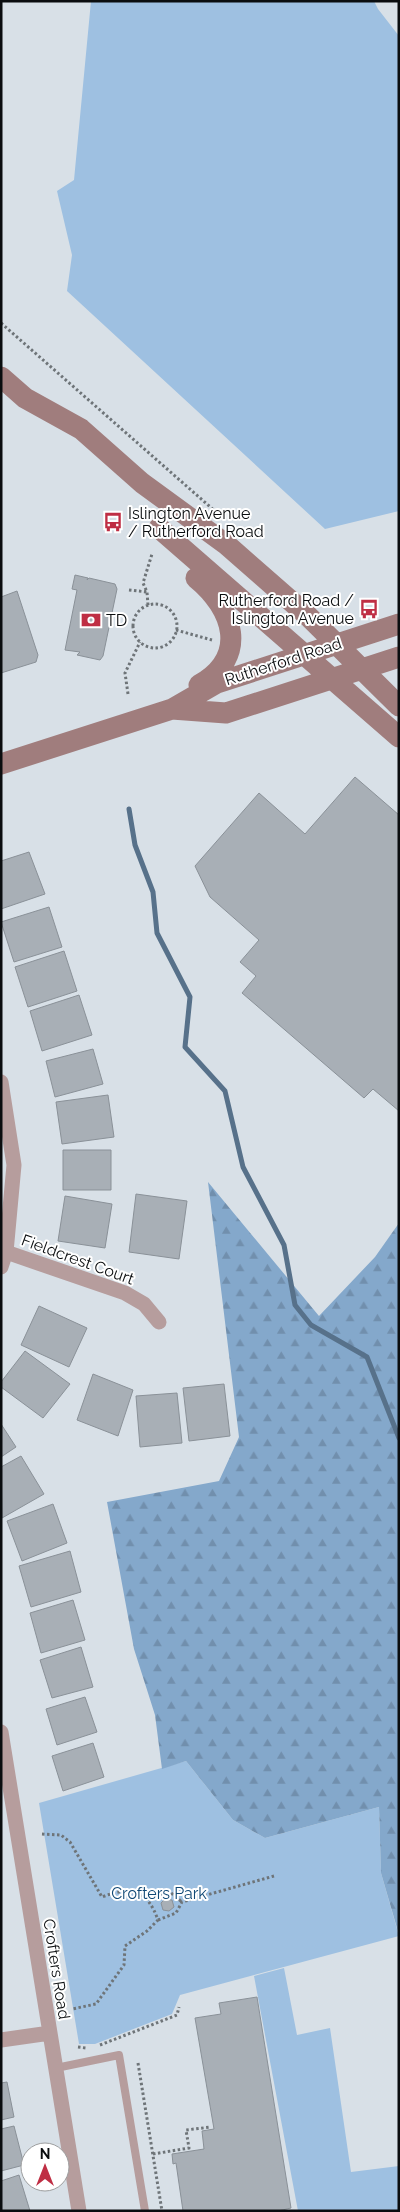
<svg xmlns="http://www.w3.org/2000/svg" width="400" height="2212" font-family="Raleway,sans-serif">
	<defs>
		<pattern id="forest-firs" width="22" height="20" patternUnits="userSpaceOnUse" patternTransform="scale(1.25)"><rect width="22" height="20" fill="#84a8cb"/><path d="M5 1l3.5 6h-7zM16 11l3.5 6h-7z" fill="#718fad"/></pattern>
	</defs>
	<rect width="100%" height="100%" fill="#d8e0e7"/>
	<path fill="#9ec0e1" d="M91,1H374L378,9L399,36V511L325,529L67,291L72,255L57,191L74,180Z
		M186,1761L233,1820L265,1838L379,1807L381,1873L399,1936L180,1995L172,2014L95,2044H79L39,1803Z
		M284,1968L297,2035L330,2028L351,2172L399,2166V2211H298L254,1976Z"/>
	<path fill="url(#forest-firs)" d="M208,1182L319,1316L375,1257L399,1223V1935L381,1873L379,1807L265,1838L233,1820L186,1761L162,1769L155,1715L134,1649L107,1502L219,1481L239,1437Z"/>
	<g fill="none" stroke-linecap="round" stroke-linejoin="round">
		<path stroke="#57718a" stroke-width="5" d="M129,809L135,845L153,892L157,933L190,997L185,1047L225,1091L243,1167L284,1245L295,1305L311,1325L367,1357L399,1438"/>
	</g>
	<path fill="#a8afb6" stroke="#8a9198" d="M75,575L88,578L87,580L89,578L115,584L117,589L103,656L100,660L77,655L80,652L65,650L77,590L72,589Z
		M17,591L38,655L36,662L1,673V597Z
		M355,777L399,815V1111L373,1089L364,1098L242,993L256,976L240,962L259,940L210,897L195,866L259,793L305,834Z
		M29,852L45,894L1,909V861Z
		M49,907L62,947L14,962L1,922Z
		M64,951L77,991L28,1007L15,967Z
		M79,995L92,1035L42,1051L30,1011Z
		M93,1049L103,1084L55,1097L46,1061Z
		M108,1095L114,1137L62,1144L56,1102Z
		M63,1150H111V1190H63Z
		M136,1194L187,1201L179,1259L129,1252Z
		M65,1196L112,1204L105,1248L58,1241Z
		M39,1306L87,1328L69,1367L21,1345Z
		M25,1351L70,1384L43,1418L1,1387V1382Z
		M93,1374L133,1390L118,1436L77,1420Z
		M224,1384L230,1436L189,1441L183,1388Z
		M177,1393L182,1443L140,1447L136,1396Z
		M1,1424L16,1447L1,1457Z
		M21,1456L44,1494L2,1518L1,1467Z
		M53,1504L67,1543L22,1561L7,1521Z
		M70,1551L81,1592L31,1607L19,1566Z
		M73,1600L85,1640L41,1653L30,1613Z
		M81,1647L93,1687L52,1698L40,1660Z
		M85,1697L97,1732L57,1745L46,1709Z
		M93,1743L104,1777L63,1791L52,1756Z
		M165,1899L172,1900L174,1907L169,1911L163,1910L161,1903Z
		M257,1997L291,2208L278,2211H183L176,2163L173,2164L172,2154L204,2149L202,2131L214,2129L195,2018L221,2014L219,2003Z
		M7,2082L14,2117L1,2120V2083Z
		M14,2126L24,2165L1,2171V2129Z
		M19,2175L30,2211H1V2181Z"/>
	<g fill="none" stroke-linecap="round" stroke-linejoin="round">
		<path stroke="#6e7478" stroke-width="3" stroke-dasharray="2.5 2.5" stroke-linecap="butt" d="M1,323L216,512
			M129,590L147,592
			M133 626a22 22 0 1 1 44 0a22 22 0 1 1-44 0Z
			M148,605L147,592L143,583L152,554
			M176,630L212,640
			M128,694L125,673L140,642
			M42,1834L61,1835L70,1842L102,1897C131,1886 147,1889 158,1920L147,1931L125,1946L124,1965L96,2004L72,2009
			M147,1899L171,1893L182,1902
			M158,1920L176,1913L182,1902L274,1876
			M100,2045L177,2015L179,2007
			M78,2047L86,2048
			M138,2063L162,2211
			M153,2154L189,2148L186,2130L211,2127"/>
		<path stroke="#b69d9d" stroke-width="8" d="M56,2068L119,2055L145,2211"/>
		<path stroke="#b69d9d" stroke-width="15" d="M1,1082L14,1165L6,1252L1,1267
			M6,1252L125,1293L144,1304L159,1322
			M1,1732L79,2211
			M1,2040L50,2033"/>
		<path stroke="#a07d7d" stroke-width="21" d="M1,377L25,398L81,429L142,483L227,545L308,616L399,706
			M159,528L399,737
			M196,578C234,609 249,657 199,685
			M172,709L226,713L399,657
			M1,764L172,709L217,683L399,624"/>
	</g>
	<defs>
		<symbol id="bus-bare" viewBox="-9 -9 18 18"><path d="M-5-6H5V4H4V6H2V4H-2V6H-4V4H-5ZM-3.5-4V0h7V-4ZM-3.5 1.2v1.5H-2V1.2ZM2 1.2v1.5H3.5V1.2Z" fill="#bf2e44" stroke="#fff" stroke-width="2.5" paint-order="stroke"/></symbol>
		<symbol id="bank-bare" viewBox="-9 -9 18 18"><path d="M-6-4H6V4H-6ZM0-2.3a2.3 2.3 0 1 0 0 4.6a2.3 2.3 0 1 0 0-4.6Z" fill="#bf2e44" stroke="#fff" stroke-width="2.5" paint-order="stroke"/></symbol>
	</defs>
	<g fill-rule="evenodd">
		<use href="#bus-bare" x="99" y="508" width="28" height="28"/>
		<use href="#bus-bare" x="355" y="595" width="28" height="28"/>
		<use href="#bank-bare" x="77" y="606" width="28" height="28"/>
	</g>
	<g text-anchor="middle" stroke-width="4" stroke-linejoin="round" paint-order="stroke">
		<g font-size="16" fill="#0a0d0f" stroke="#fff" text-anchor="start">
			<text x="128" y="519">Islington Avenue<tspan x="128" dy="18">/ Rutherford Road</tspan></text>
			<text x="354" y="606" text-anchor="end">Rutherford Road /<tspan x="354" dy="18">Islington Avenue</tspan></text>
			<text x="106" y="626">TD</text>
		</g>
		<g font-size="16" fill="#0a0d0f" stroke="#fff">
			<text transform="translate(283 661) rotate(-18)" y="6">Rutherford Road</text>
			<text transform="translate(78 1259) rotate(20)" y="6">Fieldcrest Court</text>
			<text transform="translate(57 1969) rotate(81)" y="6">Crofters Road</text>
		</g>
		<g font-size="16" fill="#114976" stroke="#fff">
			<text x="159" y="1899">Crofters Park</text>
		</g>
	</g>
	<rect width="400" height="2212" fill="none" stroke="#0a0d0f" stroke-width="5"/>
	<g transform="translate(45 2167)"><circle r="24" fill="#ffffff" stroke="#9d9e9f"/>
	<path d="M0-4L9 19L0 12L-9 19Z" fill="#bf2e44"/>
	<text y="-8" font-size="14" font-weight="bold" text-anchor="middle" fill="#0a0d0f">N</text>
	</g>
</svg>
